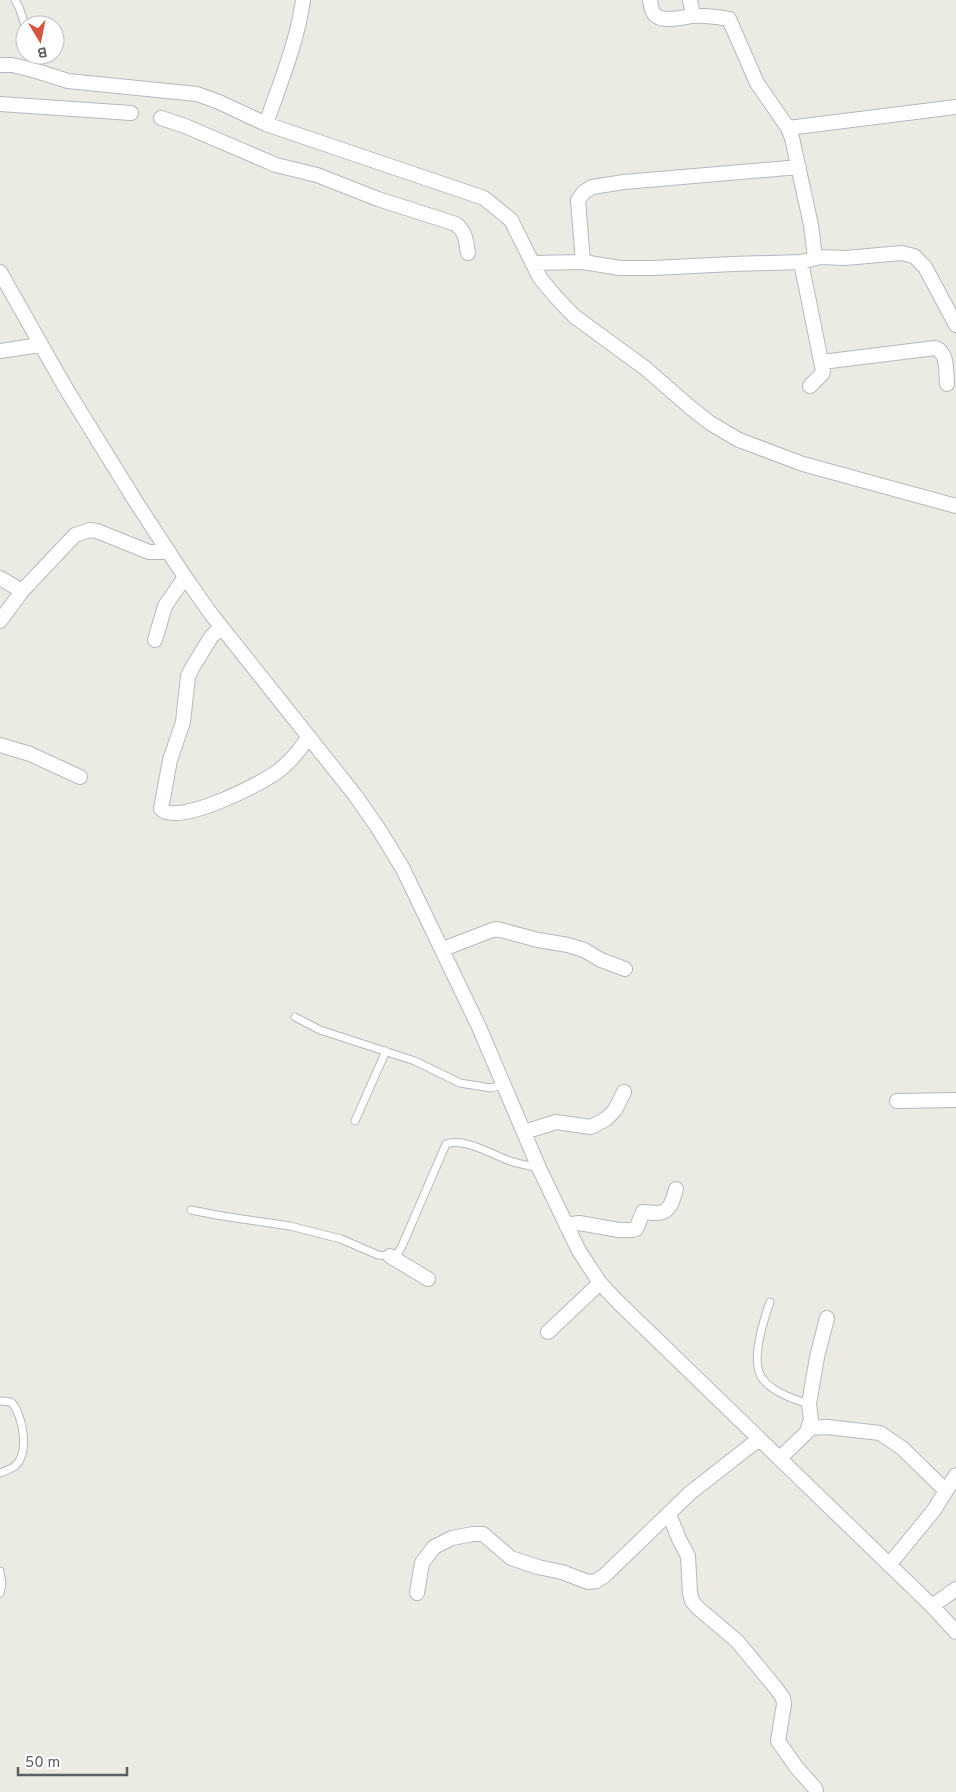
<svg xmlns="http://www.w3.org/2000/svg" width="956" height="1792" font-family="Overpass,sans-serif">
	<rect width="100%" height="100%" fill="#ecebe3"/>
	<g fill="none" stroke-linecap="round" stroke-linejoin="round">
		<defs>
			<path id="service" d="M15,0L19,7L25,25
				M31,55L33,70
				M295,1017L320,1030L415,1061L460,1083L491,1088L503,1085
				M355,1121L386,1051
				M191,1210L222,1216L290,1226L341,1239L378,1255L390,1256L398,1253L402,1246L446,1144C464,1137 493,1155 510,1161C519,1164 529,1166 538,1167
				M770,1302C764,1319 750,1361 762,1378C772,1392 793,1399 809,1404
				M0,1401L11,1402C23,1414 30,1453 15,1466C11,1469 5,1471 0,1473
				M0,1571L2,1584L0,1593"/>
			<path id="minor" d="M650,0C651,5 651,11 655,15C664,23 683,17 693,16C705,15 717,17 729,19L757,83L788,128L792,138L811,225L815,258
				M690,0L693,16
				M0,65H12L33,70L68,81L197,94L219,102L266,124L484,198L511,220L540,278L555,296L574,316L645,368L691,408L710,423L739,440L803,464L956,506
				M0,104L131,113
				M161,118L185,126L276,165L317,175L378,199L456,224C466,232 466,241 468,253
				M266,124C280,83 297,43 303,0
				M788,128L956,107
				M583,262L578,200L584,192L592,187L624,182L799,167
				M801,262L823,371L822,374L810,386
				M532,263L583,262L620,268H654L733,264L801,262L820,257L845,258L902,253L914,256L925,267L956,325
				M0,272L65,387L136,502L185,577L211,614L355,795L378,828L403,869L479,1027L539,1168L579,1251L600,1283L619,1303L932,1606L956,1632
				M0,351L40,345
				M822,362L935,348C948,352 946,372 947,384
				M0,578L22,591
				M0,621L22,591L75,535L90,530L97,531L149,552H169
				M221,627L211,637L192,668L188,676L183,722L170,760L161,809C179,826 255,786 274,774C288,765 299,751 308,738
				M155,640L165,606L185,577
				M0,745L30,754L80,777
				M443,949L495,929L501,930L538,940L568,945L584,950L601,960L625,969
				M897,1101L956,1100
				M524,1132L556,1122L591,1127L606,1119L615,1110L624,1092
				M566,1225L579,1223L619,1230H633L636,1229L643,1212C648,1212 651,1213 656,1213C670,1214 673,1200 676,1189
				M390,1256L428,1279
				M548,1332L600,1283
				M808,1428L827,1427L880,1433L902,1448L946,1491
				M780,1458L807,1432L811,1419L809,1404L817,1357L827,1318
				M669,1514L679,1539L688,1556L690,1593L692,1601L698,1608L737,1641L775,1687L783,1698L784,1704L778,1741L797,1768L815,1788L816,1792
				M889,1565L934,1510L956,1475
				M417,1593L422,1563L434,1547L452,1538L473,1534H483L511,1558L538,1567L562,1572L588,1582L596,1581L604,1576L690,1493L759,1439
				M932,1606L956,1589"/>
		</defs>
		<use href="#service" stroke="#b5b8bc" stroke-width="9"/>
		<use href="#minor" stroke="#b5b8bc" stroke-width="16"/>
		<use href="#service" stroke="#fff" stroke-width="7"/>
		<use href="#minor" stroke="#fff" stroke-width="14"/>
	</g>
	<g transform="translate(40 40) rotate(170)"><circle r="24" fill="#ffffff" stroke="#bdbfc0"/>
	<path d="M0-4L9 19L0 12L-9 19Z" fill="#d7533e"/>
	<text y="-8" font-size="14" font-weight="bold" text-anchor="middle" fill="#5b5e62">B</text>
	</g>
	<path d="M18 1767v8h109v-8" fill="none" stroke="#5b5e62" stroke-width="2.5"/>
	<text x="25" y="1767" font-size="15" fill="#5b5e62" stroke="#ffffff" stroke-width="4" paint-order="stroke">50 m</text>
</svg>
